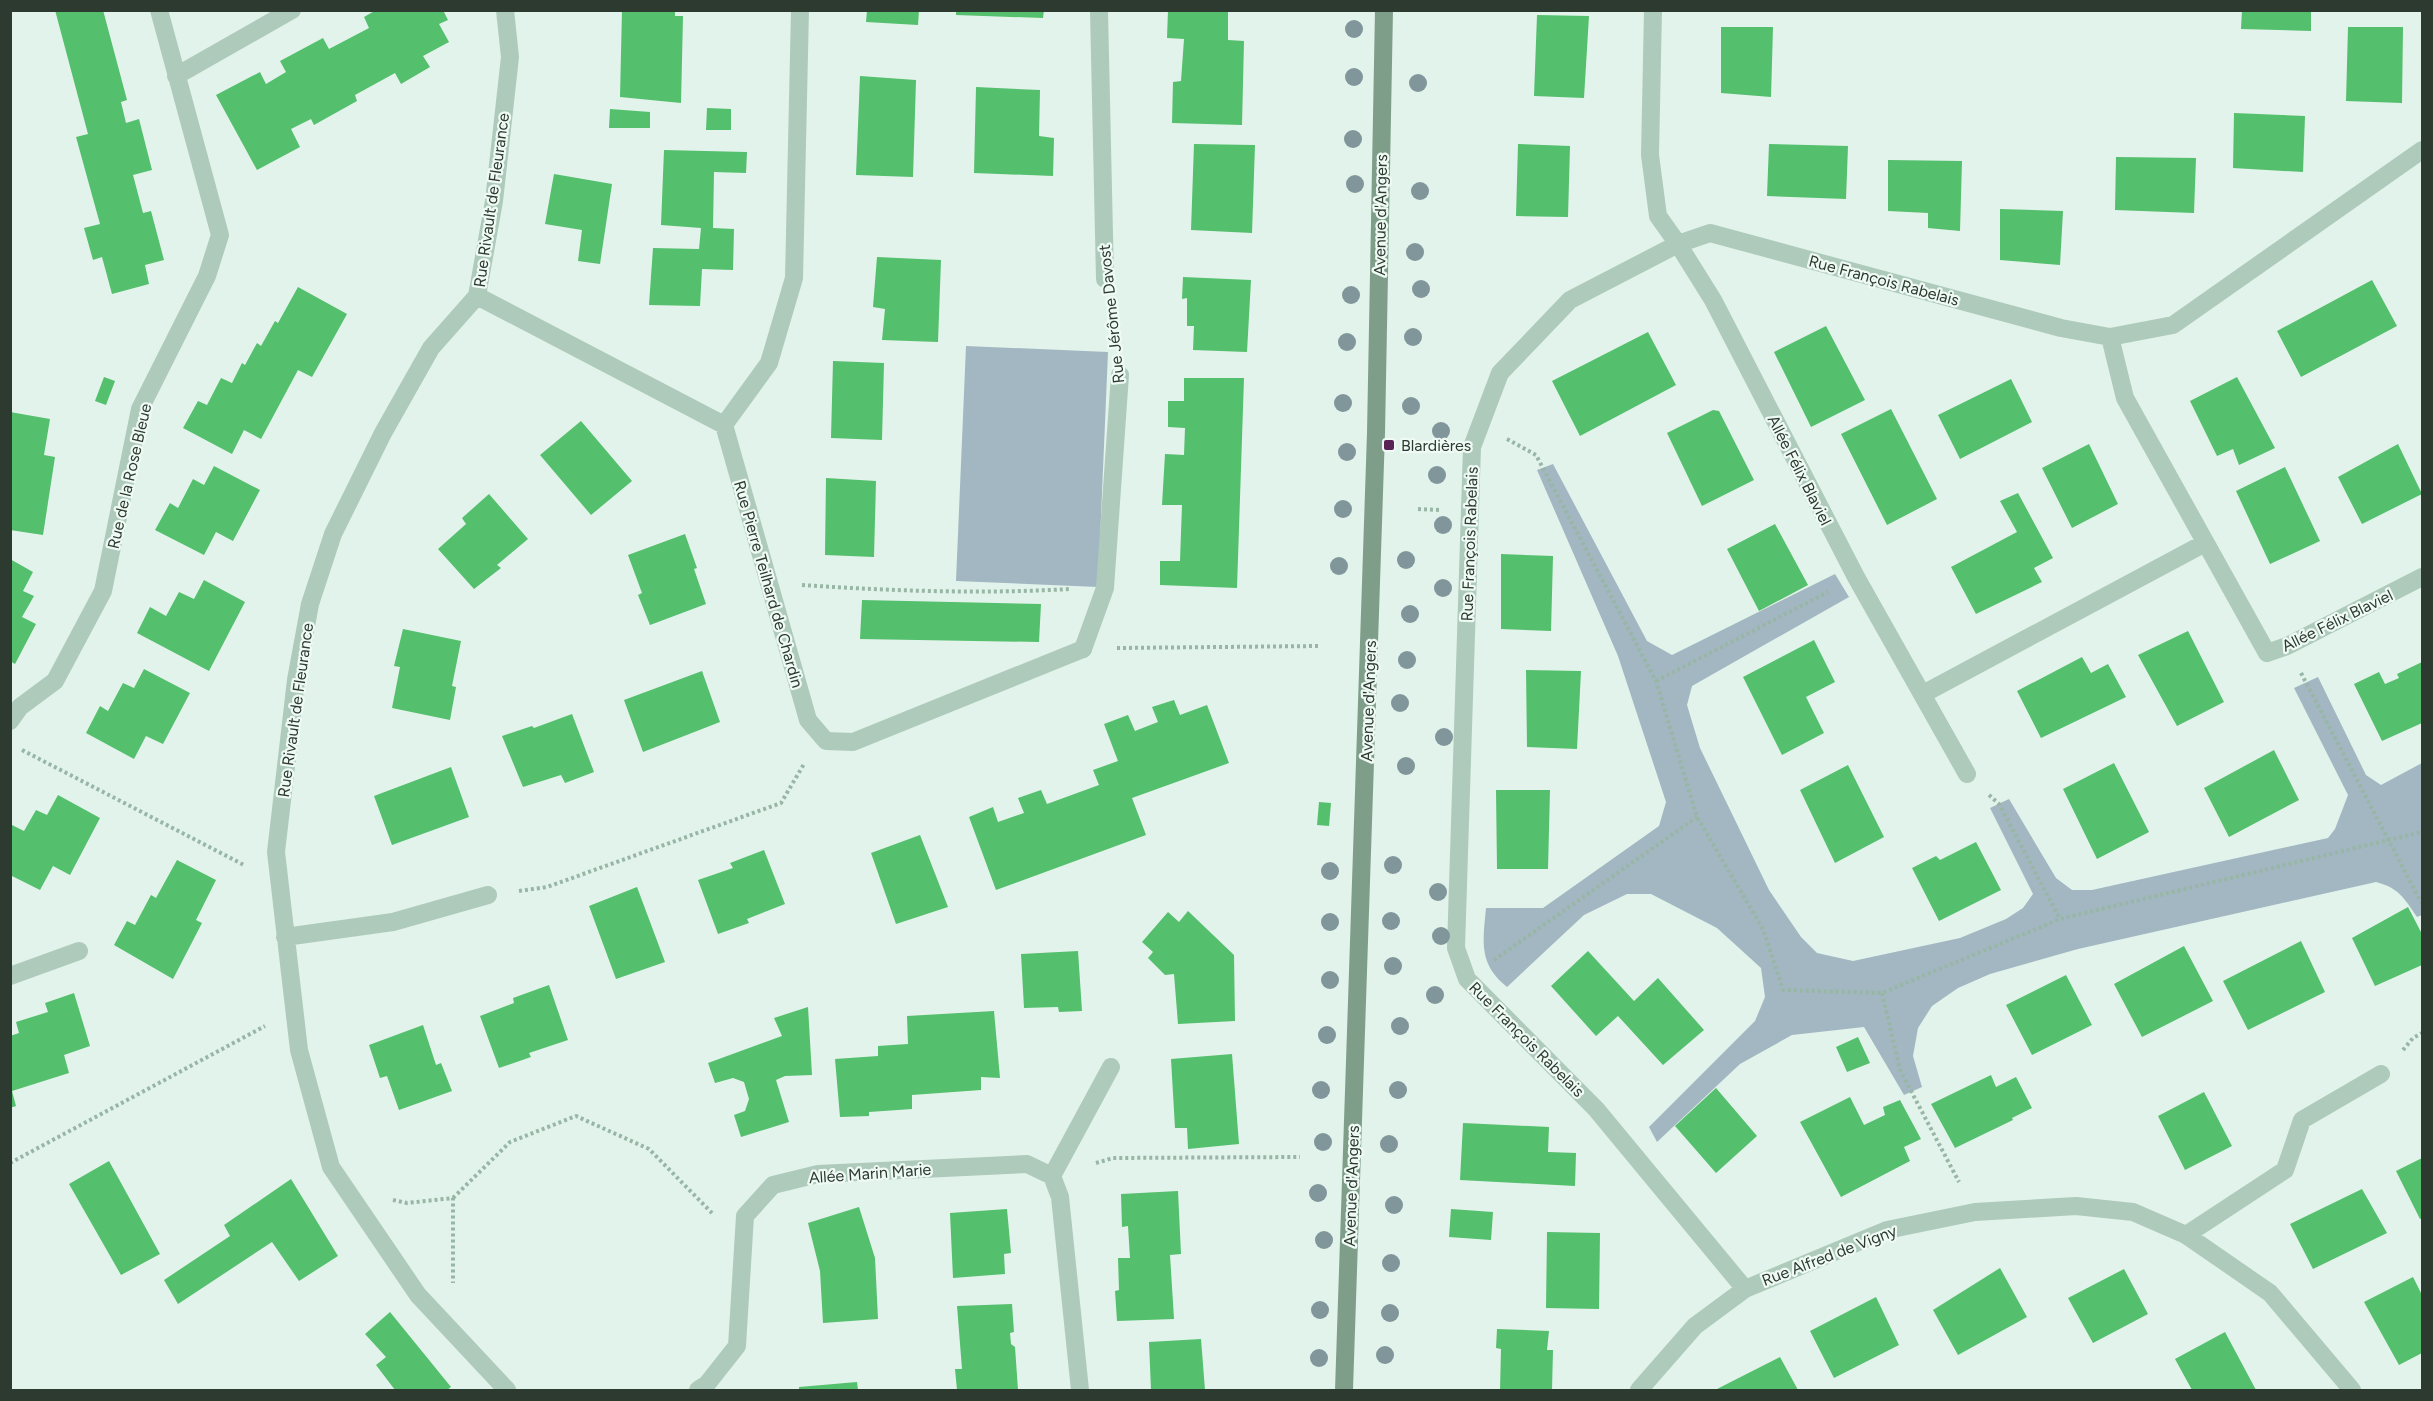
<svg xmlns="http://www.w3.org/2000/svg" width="2433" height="1401" font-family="Figtree,sans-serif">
	<rect width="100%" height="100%" fill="#e2f3eb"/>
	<path fill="#a2b7c1" d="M966,346L1108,352L1098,587L956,581Z
		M1553,464L1647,641L1672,655L1835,574L1849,597L1692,686L1687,705L1700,748L1769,890L1801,937L1817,953L1853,961L1960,938L2006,919L2023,908L2033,894L1990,808L2009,799L2056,878L2072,890H2092L2328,838L2335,829L2348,795L2294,688L2318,677L2366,775L2381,785L2422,763V915L2417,917C2404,898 2399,888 2376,882L2078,949L1990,974L1958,988L1932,1006L1918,1028L1913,1056L1922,1087L1904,1095L1864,1027L1792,1035L1740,1064L1657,1142L1649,1127L1755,1021L1765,997L1761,968L1717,928L1651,894H1627L1584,915L1507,987C1478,964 1483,941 1486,908H1543L1659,826L1666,802L1618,656L1537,470Z"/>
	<path fill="#54bf6c" d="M55,10H103L127,100L121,102L126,123L139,119L152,170L133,175L143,213L151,211L164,260L145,265L149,284L112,294L102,257L93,260L84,228L100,224L76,137L88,134Z
		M376,10H443L448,20L439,24L449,42L423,56L430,67L401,84L395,73L355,95L357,101L314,125L311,119L291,129L300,147L257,170L216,95L260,72L266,84L286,72L280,61L323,38L329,49L369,28L364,17Z
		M622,10H675V16H683L681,103L620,97Z
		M867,10H919L918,25L866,22Z
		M956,10H1044L1043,18L956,15Z
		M1168,10H1228V40L1244,41L1242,125L1172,123L1173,82L1181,81L1184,39L1167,38Z
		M2242,10H2311V31L2241,29Z
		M1537,15L1589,16L1584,98L1534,96Z
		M1721,27H1773L1771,97L1721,93Z
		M2348,27H2403L2402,103L2346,101Z
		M860,76L916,80L913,177L856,175Z
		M976,87L1040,90L1039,136L1054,138L1053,176L974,173Z
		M707,108L731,109V130H706Z
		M610,109L650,112V128H609Z
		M2234,113L2305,116L2303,172L2233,168Z
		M1194,144L1255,145L1252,233L1191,230Z
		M1518,144L1570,146L1568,217L1516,216Z
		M1769,144L1848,146L1846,199L1767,196Z
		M664,150L747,152L746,173L714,172L713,228L734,229L733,270L702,269L700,306L649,305L653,248L699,249L701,228L661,225Z
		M2116,157L2196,158L2194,213L2115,210Z
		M1888,160L1962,161L1960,231L1928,228V213L1888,211Z
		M554,174L612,184L600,264L578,261L582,230L545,224Z
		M2000,209L2063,211L2060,265L2000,260Z
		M877,257L941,260L938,342L882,340L885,309L873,307Z
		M1183,277L1251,280L1247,352L1193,350L1194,326H1187V298L1182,299Z
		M2372,280L2397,326L2301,377L2277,331Z
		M298,287L347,314L312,377L298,370L261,439L244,430L232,454L183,428L198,401L207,405L221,378L232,383L242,363L245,365L257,343L261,346L275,321L278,323Z
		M1826,326L1865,400L1811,427L1774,352Z
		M1648,332L1676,385L1580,436L1552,381Z
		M833,361L884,363L882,440L831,438Z
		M104,377L115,381L106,405L95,401Z
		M2237,377L2275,448L2239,465L2233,449L2217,456L2190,401Z
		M1184,378H1244L1237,588L1160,585V561H1180L1182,505H1162L1165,454L1184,455L1185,428L1168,427V401H1184Z
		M2011,379L2032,422L1960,459L1938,415Z
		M1891,409L1937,499L1887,525L1841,434Z
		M1713,410L1719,411L1754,480L1702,506L1667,433Z
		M10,412L50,419L44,455L55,457L43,535L10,530Z
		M581,421L632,481L591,515L540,455Z
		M2089,444L2118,504L2072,528L2042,468Z
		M2398,444L2422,494L2362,524L2338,477Z
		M214,466L260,490L233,541L216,532L204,555L155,530L170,503L178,508L193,479L204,485Z
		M2285,467L2320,541L2270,564L2236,491Z
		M826,478L876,481L874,557L825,555Z
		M2018,493L2053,558L2034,568L2042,582L1976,614L1951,567L2017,532L2000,501Z
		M489,494L528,539L497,565L501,568L474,589L438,549L466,524L462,518Z
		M1775,524L1808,585L1759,611L1727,549Z
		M685,534L697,568L694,569L706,604L650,625L638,595L642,593L628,555Z
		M1501,554L1553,556L1551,631L1501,629Z
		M10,559L33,572L23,591L34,596L22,617L36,624L15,664L10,661Z
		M204,580L245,602L209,671L137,633L150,607L166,616L179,592L194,599Z
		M862,600L1041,604L1039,642L860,639Z
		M403,629L461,641L452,686L456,687L450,720L392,708L400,667L394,666Z
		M2188,631L2224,702L2177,726L2138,655Z
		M1814,640L1835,682L1806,697L1824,733L1782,755L1743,677Z
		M2082,657L2091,673L2108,664L2126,697L2041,738L2017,691Z
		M2422,662V723L2382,741L2354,684L2379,672L2385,684L2399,678L2397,674Z
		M144,669L190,693L163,744L146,736L134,759L86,733L100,706L108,711L123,683L134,688Z
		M1526,670L1581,671L1577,749L1527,747Z
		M702,671L720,722L643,752L624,700Z
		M1174,700L1180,715L1207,705L1229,763L1132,798L1146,835L996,890L969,817L993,807L998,822L1024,813L1018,798L1041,790L1047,804L1099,785L1093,770L1118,761L1104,724L1128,715L1135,731L1158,722L1152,707Z
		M572,714L594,772L565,783L561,775L523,787L502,736L532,726L534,728Z
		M2274,750L2299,800L2229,837L2204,788Z
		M2114,763L2149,832L2097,859L2063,789Z
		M1848,765L1884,837L1835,863L1800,790Z
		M451,767L469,817L392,845L374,796Z
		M1496,790H1550L1548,869H1497Z
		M58,795L100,818L70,875L53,866L40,890L10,875V824L24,831L36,810L47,815Z
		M1319,802L1331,803L1329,826L1317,825Z
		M920,835L948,907L896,924L871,853Z
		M1976,842L2001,890L1939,921L1912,868L1936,856L1940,860Z
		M764,850L785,904L747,919L749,923L718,934L698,880L733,868L730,863Z
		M177,860L216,880L196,920L202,923L173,979L114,945L127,921L135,925L151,895L156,898Z
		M637,887L665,962L616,979L589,906Z
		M2408,907L2422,934V965L2375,986L2352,938Z
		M1188,911L1234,955L1235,1021L1178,1024L1174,974L1165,975L1148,958L1153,952L1142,942L1168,912L1179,922Z
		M2301,941L2325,992L2248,1030L2223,981Z
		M2184,946L2213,1001L2142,1037L2114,984Z
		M1078,951L1082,1011L1059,1012L1058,1007L1024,1008L1021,954Z
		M1588,951L1634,1001L1658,978L1704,1030L1663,1065L1618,1016L1596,1036L1551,986Z
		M2066,975L2092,1025L2032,1055L2006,1005Z
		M549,985L568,1040L529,1053L531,1057L499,1068L480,1016L514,1003L513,998Z
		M74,993L90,1046L64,1055L69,1073L12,1091L16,1106L10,1108V1036L19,1033L16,1022L48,1012L45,1003Z
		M808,1007L812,1075L785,1076L776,1080L789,1122L741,1137L734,1115L745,1111L749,1099L744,1082L733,1078L715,1083L708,1063L782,1036L774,1018Z
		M994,1011L1000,1078L981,1077V1090L912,1095V1109L869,1112V1116L840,1117L835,1059L878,1056V1046L908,1044L907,1016Z
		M423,1025L436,1065L441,1063L452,1091L399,1110L387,1076L380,1078L369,1045Z
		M1858,1037L1870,1063L1847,1072L1836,1047Z
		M1232,1054L1239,1144L1188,1149L1187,1128H1175L1171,1059Z
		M1991,1075L1996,1087L2016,1077L2032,1108L2012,1118L2013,1120L1955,1148L1931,1104Z
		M1716,1088L1757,1136L1716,1173L1675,1126Z
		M2204,1092L2232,1146L2185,1170L2158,1116Z
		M1850,1097L1864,1125L1885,1115L1883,1107L1900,1100L1921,1139L1904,1147L1910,1161L1841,1197L1800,1122Z
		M1463,1123L1549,1127L1548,1152L1576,1153L1575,1186L1460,1180Z
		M2422,1158V1218L2420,1219L2396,1171Z
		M109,1161L160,1254L121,1275L69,1184Z
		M291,1179L338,1256L299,1281L272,1242L178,1304L164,1280L230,1236L224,1225Z
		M2362,1189L2387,1233L2313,1269L2290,1224Z
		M1178,1191L1181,1254L1170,1255L1174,1319L1117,1321L1115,1291L1119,1290L1118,1258H1130L1128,1226L1122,1227L1121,1194Z
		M859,1207L875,1258L878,1319L823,1323L820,1271L808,1223Z
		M1007,1209L1011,1253L1004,1254L1005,1274L953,1278L950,1213Z
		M1451,1209L1493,1212L1491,1240L1449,1237Z
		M1547,1232L1600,1233L1599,1309L1546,1308Z
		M2000,1268L2027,1317L1958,1355L1933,1310Z
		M2124,1269L2148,1314L2093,1343L2068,1298Z
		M2413,1277L2422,1295V1353L2399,1365L2364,1302Z
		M1876,1297L1899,1345L1834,1378L1810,1331Z
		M1012,1304L1014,1332L1010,1333L1011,1344L1015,1347L1018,1390H957L955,1369H962L957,1306Z
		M390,1312L451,1387L447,1390H395L376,1365L386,1357L365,1334Z
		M1497,1329L1549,1331L1547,1350H1553L1552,1390H1500L1501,1349L1496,1348Z
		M2225,1332L2256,1390H2192L2175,1359Z
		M1201,1339L1205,1390H1151L1149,1342Z
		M1780,1357L1798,1390H1718L1717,1389Z
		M857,1382L858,1390H799V1387Z"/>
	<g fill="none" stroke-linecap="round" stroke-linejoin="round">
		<path stroke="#98b6a5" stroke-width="4" stroke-dasharray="3 3" stroke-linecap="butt" d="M1110,309L1115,343
			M1507,439L1536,455L1656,681L1697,817L1763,929L1783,990L1882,993L2060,919L2422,832
			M1418,509L1439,510
			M802,585C892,591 981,594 1071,589
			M1117,648L1320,646
			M2301,673L2422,904
			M1656,681L1828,592
			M22,750L244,865
			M1989,795L1999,804L2060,919
			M519,891L547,887L781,803L804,764
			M1494,960L1697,817
			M1882,993L1900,1070L1959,1182
			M2403,1050L2413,1038L2422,1033
			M10,1163L265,1026
			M1096,1163L1113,1158L1300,1157
			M453,1198L510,1142L576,1116L649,1149L712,1213
			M393,1200L407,1203L453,1198V1283"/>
		<path stroke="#aecabb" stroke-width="18" d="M1083,649L1105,588L1120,375"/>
		<path stroke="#aecabb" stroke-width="18" d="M505,10L510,57L494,201L477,296L431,348L383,433L333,534L310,604L296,680L276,852L299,1050L331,1167L418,1295L507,1390
			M1099,10L1105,279
			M1653,10L1650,155L1658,216L1678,244L1713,300L1856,577L1967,774
			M176,76L292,10
			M477,296L724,425L808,720L826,741L853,742L1083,649
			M2110,337L2125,398L2267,653L2287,646L2422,577
			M724,425L769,363L794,278L800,10
			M1923,694L2205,543
			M10,721L20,707L55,681L103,591L140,409L207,276L220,235L159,10
			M285,937L393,922L488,895
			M10,976L79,951
			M1052,1176L1111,1067
			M2186,1235L2285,1170L2302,1120L2381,1074
			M1745,1289L1596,1109L1467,979L1456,948L1472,447L1500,373L1570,300L1678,244L1710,233L2061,328L2110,337L2173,325L2422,150
			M698,1390L707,1384L737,1346L745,1216L773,1185L818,1174L1027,1164L1052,1176L1060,1197L1080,1390
			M1639,1390L1695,1326L1745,1289L1887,1230L1975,1212L2076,1206L2133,1212L2186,1235L2270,1293L2352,1390"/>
		<path stroke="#7f9e8a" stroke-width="18" d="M1344,1390L1376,433L1384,10"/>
	</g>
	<g fill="#81969a">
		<circle cx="1354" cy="29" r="9"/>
		<circle cx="1354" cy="77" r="9"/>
		<circle cx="1418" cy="83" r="9"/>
		<circle cx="1353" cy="139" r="9"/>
		<circle cx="1355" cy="184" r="9"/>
		<circle cx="1420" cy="191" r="9"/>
		<circle cx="1415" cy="252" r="9"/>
		<circle cx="1421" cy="289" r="9"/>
		<circle cx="1351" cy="295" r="9"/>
		<circle cx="1413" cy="337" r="9"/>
		<circle cx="1347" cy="342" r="9"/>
		<circle cx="1343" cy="403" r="9"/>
		<circle cx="1411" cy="406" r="9"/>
		<circle cx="1441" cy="431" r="9"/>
		<circle cx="1347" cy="452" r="9"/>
		<circle cx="1437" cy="475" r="9"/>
		<circle cx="1343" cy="509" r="9"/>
		<circle cx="1443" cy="525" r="9"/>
		<circle cx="1406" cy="560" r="9"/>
		<circle cx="1339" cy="566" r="9"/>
		<circle cx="1443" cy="588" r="9"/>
		<circle cx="1410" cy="614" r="9"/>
		<circle cx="1407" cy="660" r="9"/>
		<circle cx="1400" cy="703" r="9"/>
		<circle cx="1444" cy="737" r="9"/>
		<circle cx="1406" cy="766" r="9"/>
		<circle cx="1393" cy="865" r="9"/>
		<circle cx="1330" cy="871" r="9"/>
		<circle cx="1438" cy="892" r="9"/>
		<circle cx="1391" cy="921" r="9"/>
		<circle cx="1330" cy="922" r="9"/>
		<circle cx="1441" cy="936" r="9"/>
		<circle cx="1393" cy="966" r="9"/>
		<circle cx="1330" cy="980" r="9"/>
		<circle cx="1435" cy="995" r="9"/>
		<circle cx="1400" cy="1026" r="9"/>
		<circle cx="1327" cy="1035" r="9"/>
		<circle cx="1321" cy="1090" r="9"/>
		<circle cx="1398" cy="1090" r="9"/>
		<circle cx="1323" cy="1142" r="9"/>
		<circle cx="1389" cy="1144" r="9"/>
		<circle cx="1318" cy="1193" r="9"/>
		<circle cx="1394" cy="1205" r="9"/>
		<circle cx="1324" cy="1240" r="9"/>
		<circle cx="1391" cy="1263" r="9"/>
		<circle cx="1320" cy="1310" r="9"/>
		<circle cx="1390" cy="1313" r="9"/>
		<circle cx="1385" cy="1355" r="9"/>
		<circle cx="1319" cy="1358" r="9"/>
	</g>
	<rect fill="#592356" stroke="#effaf5" stroke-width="2" x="1383" y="439" width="12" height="12" rx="3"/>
	<g text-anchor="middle" stroke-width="4.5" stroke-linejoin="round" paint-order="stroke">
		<g font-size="16" fill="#2c3a30" stroke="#effaf5">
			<text transform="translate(491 200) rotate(-82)" y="6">Rue Rivault de Fleurance</text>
			<text transform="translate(1380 215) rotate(-89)" y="6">Avenue d'Angers</text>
			<text transform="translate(1884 280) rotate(15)" y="6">Rue François Rabelais</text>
			<text transform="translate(1111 314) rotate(-96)" y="6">Rue Jérôme Davost</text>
			<text transform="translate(1800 470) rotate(63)" y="6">Allée Félix Blaviel</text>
			<text transform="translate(129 476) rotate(-77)" y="6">Rue de la Rose Bleue</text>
			<text transform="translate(1469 544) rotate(-88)" y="6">Rue François Rabelais</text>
			<text transform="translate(769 584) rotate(74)" y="6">Rue Pierre Teilhard de Chardin</text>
			<text transform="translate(2337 620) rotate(-26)" y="6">Allée Félix Blaviel</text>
			<text transform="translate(1368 701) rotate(-88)" y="6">Avenue d'Angers</text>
			<text transform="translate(295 710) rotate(-82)" y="6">Rue Rivault de Fleurance</text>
			<text transform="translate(1527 1039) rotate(45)" y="6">Rue François Rabelais</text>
			<text transform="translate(870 1173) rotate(-4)" y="6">Allée Marin Marie</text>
			<text transform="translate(1351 1186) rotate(-88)" y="6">Avenue d'Angers</text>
			<text transform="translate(1829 1255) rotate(-21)" y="6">Rue Alfred de Vigny</text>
		</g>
		<g font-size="16" fill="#2c3a30" stroke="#effaf5" text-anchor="start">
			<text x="1401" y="451">Blardières</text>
		</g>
	</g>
	<rect width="2433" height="1401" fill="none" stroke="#2c3a30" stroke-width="24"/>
</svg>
